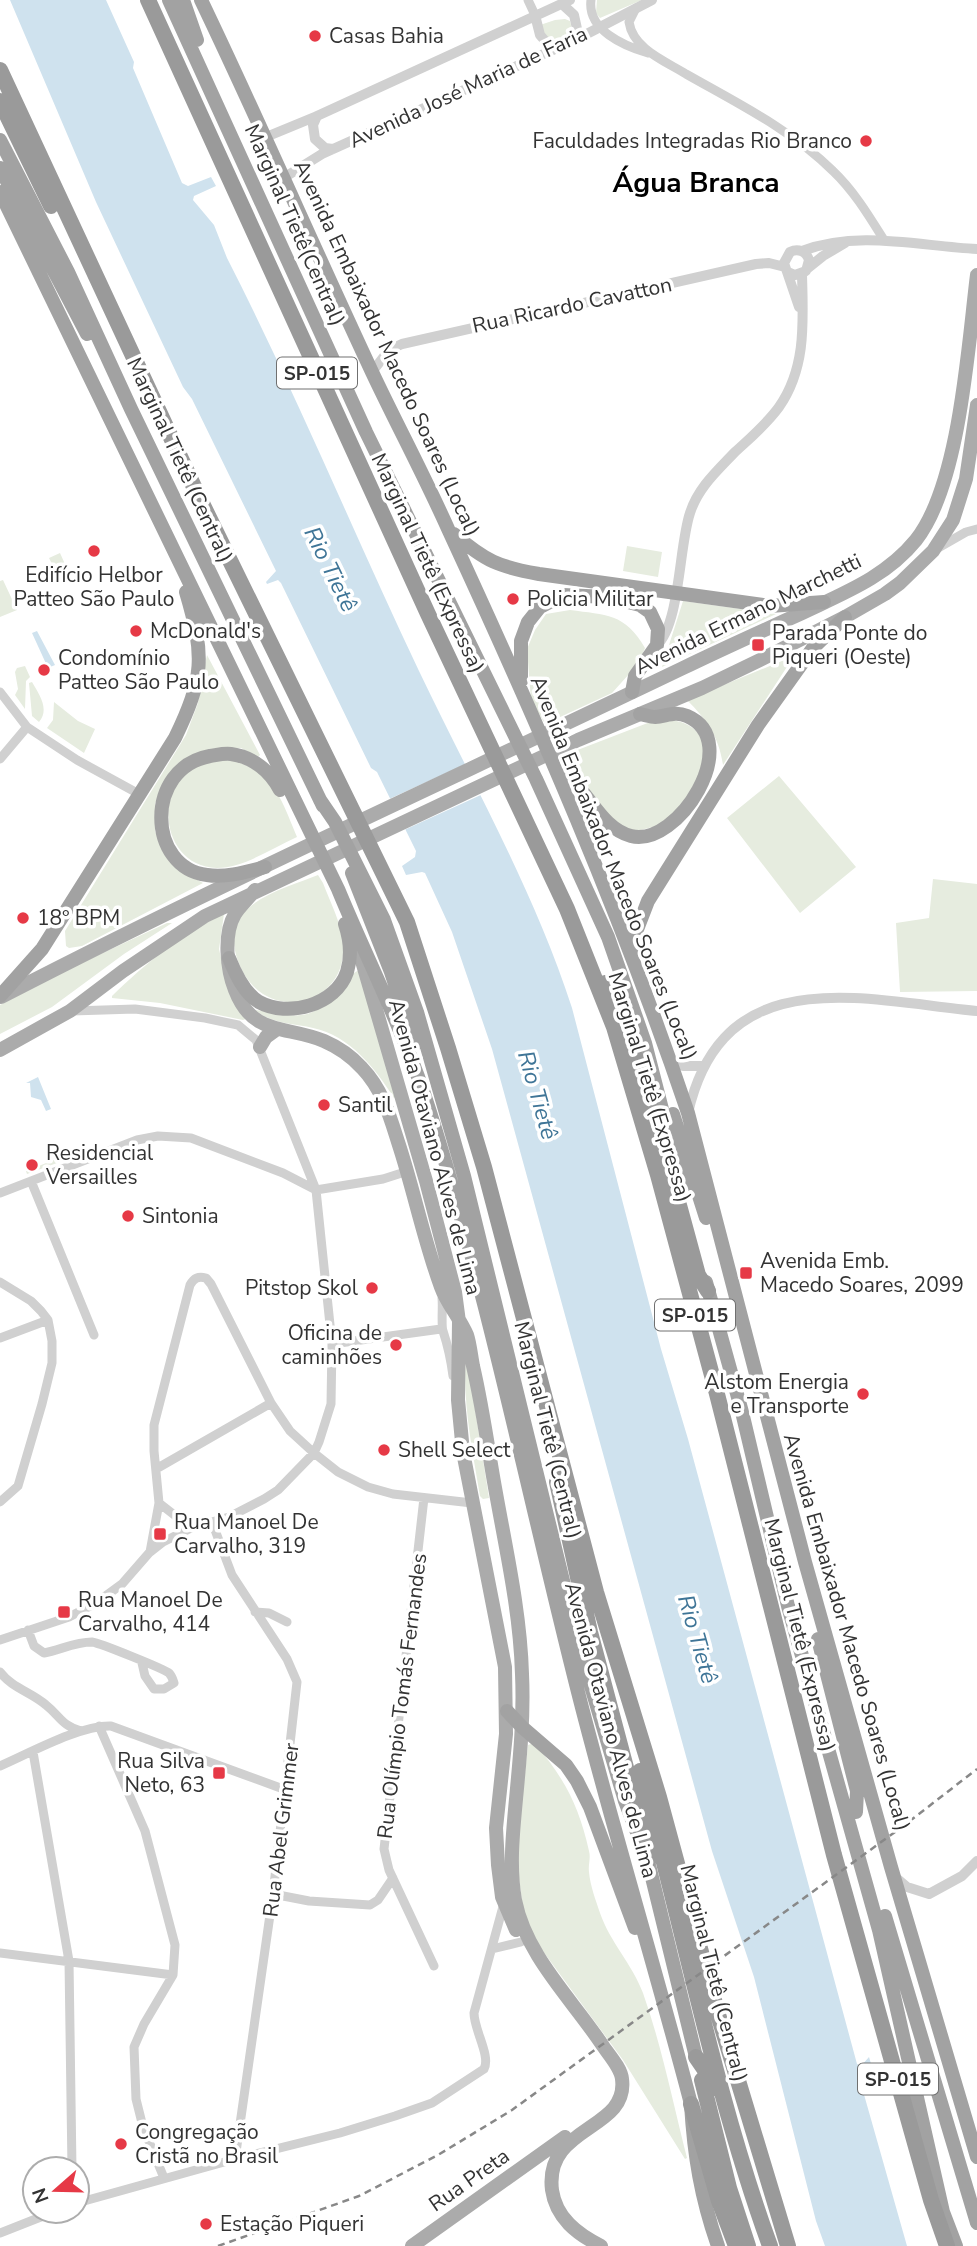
<svg xmlns="http://www.w3.org/2000/svg" width="977" height="2246" font-family="'Nunito Sans',sans-serif">
	<rect width="100%" height="100%" fill="#fff"/>
	<path fill="#e6ecdf" d="M597,0H642L600,18L596,13Z
		M565,19L570,21L572,29C566,39 556,41 546,38L540,25L555,20Z
		M627,546L662,552L658,577L623,571Z
		M60,553L69,573L59,578L49,558Z
		M3,580L17,610L0,617V581Z
		M683,601L776,614L662,667Z
		M570,610C606,615 625,613 645,648L639,663L612,693L545,724L531,700L527,649L535,630L546,614Z
		M207,655L260,755L258,757L241,748H224L175,770L162,785L155,804V831L160,844L180,870L203,883L82,946L69,948L66,946L65,931L186,735L198,703Z
		M794,656L723,765C719,737 707,720 687,700Z
		M25,666L30,677L26,681L25,709L15,695L18,689L15,672L17,668Z
		M32,682C39,694 50,709 39,722L32,716L29,683Z
		M54,702L78,721L95,729L84,753L47,728L53,720Z
		M658,719C695,719 713,738 700,774C694,791 681,807 672,822L629,833L604,815L562,756Z
		M233,760C275,774 281,799 297,837C272,848 244,868 217,868C165,867 152,796 191,768C202,760 220,760 233,760Z
		M779,776L856,867L800,913L727,818Z
		M318,875L323,883C330,902 342,924 343,944C348,1008 262,1027 238,961C233,948 232,931 239,919C254,895 294,885 318,875Z
		M933,879L977,884V991L900,992L896,923L929,918Z
		M224,914L219,949L223,967L246,1019L243,1020L160,1003L112,998V996C145,964 182,933 224,914Z
		M167,923H172L124,954L52,1007L0,1034V1005L62,972Z
		M360,970L397,1097L394,1098C375,1068 350,1036 313,1028C292,1023 272,1024 255,1010C295,1015 309,1026 340,988C346,981 351,973 360,970Z
		M74,1152L76,1156L27,1174L26,1171Z
		M466,1352L489,1498L483,1499L480,1496C472,1448 462,1401 466,1352Z
		M534,1743C564,1777 579,1806 589,1851C591,1858 588,1865 589,1872C590,1885 596,1901 600,1913C610,1942 632,1964 643,1993C662,2047 673,2103 687,2158L685,2159L623,2060L534,1939L523,1908L516,1857L528,1745Z"/>
	<path fill="#cfe2ee" d="M10,0H106L134,62L133,68L182,183L188,186L211,177L216,186L194,196L193,200L214,225L227,258C296,393 354,534 419,671C472,782 534,891 572,1008L661,1349L688,1439L857,2064L861,2066L869,2057L872,2067L861,2084L907,2246H825L816,2221L754,1977L712,1851L492,1049L452,932L425,873L422,872L406,875L402,866L415,857L416,851L377,772L371,768L281,583L278,580L267,584L266,582L276,571L192,399L183,387L96,202Z
		M37,631L55,665L48,668L32,633Z
		M38,1077L51,1109L46,1111L41,1100L31,1097L30,1083H26Z"/>
	<path fill="#fff" d="M468,763L483,794L402,831L387,800Z"/>
	<g fill="none" stroke-linecap="round" stroke-linejoin="round">
		<path stroke="#d0d0d0" stroke-width="9" d="M528,0L535,15
			M591,0C587,30 624,46 648,53
			M636,8L629,22C633,49 665,61 686,74C737,103 792,130 833,171C854,191 869,216 884,240
			M938,548L966,532L977,529
			M0,692L27,727L77,760L139,794
			M0,759L27,727
			M31,1181L94,1335
			M0,1193L137,1140L158,1136L191,1138L283,1173L316,1190L383,1179L408,1171
			M0,1282L31,1301L41,1311L48,1320L52,1341V1363L42,1404L18,1486L0,1502
			M442,1298C443,1306 441,1326 443,1331C448,1346 451,1360 453,1376
			M0,1338L48,1320
			M332,1344L441,1329
			M156,1469L271,1403
			M424,1498L384,1849L389,1870L434,1966
			M159,1503L191,1528
			M212,1522L232,1575L287,1659L297,1682L273,1894L235,2159
			M150,1552L159,1503L154,1451V1425L190,1285C194,1278 198,1276 206,1278L211,1284L271,1403L290,1431L314,1453L338,1472L368,1487L393,1494L472,1503
			M255,1612L269,1613L287,1622
			M28,1630L34,1646L44,1653C60,1650 75,1642 92,1642C100,1643 164,1669 169,1673C172,1676 173,1680 174,1683L164,1689H154L145,1676L142,1663
			M0,1640L69,1617L96,1603L122,1584L149,1553L163,1542L191,1528L229,1517L264,1499L278,1490L314,1453L319,1442L331,1404L332,1344L316,1190L256,1040L238,1025L205,1018L135,1009L72,1011
			M0,1672C12,1688 31,1692 46,1705C61,1717 61,1725 81,1731
			M99,1726L145,1831L175,1945L173,1975L144,2024L134,2047L136,2099L143,2127L164,2178
			M33,1752L69,1961L72,2169
			M0,1766C30,1753 80,1725 111,1726L286,1790
			M273,1894L309,1901L370,1905L378,1900L393,1878
			M492,1949L521,1942
			M0,1953L173,1975
			M77,2203L235,2159L340,2133L395,2116L432,2103L484,2069C491,2056 474,2030 474,2013L504,1903
			M0,2233L56,2211"/>
		<path stroke="#d0d0d0" stroke-width="10" d="M562,4L574,15L579,38
			M535,15L540,35L553,50
			M317,116L313,125L315,139L325,148L333,149
			M266,137L317,116L570,0
			M285,177L322,154L579,38L652,0
			M802,251C859,230 918,246 977,249
			M808,268L823,256L845,243
			M788,272L795,275L806,271L809,260C806,251 798,248 790,252L784,263L799,307
			M372,372L389,350L402,344L756,264L769,263L785,267
			M657,645C680,624 679,545 690,513C698,488 716,472 734,453C749,439 766,425 779,407C807,367 803,320 802,274
			M670,1060L683,1066H704
			M688,1113C723,959 862,1000 977,1011
			M894,1876L907,1887L929,1894L962,1876L977,1861"/>
		<path stroke="#ababab" stroke-width="14" d="M255,890C249,898 240,906 235,914C223,934 227,970 235,990C253,1037 286,1025 324,1041C338,1047 352,1057 362,1068C383,1090 390,1117 399,1145C414,1191 424,1241 441,1287C447,1304 460,1318 467,1335C470,1344 471,1356 473,1366C480,1396 485,1427 490,1458C501,1529 520,1602 522,1674C524,1716 520,1757 516,1799C513,1832 509,1866 515,1900C526,1956 572,1999 603,2046C609,2055 621,2068 622,2079C629,2131 544,2125 552,2190C556,2218 577,2234 601,2246
			M362,948V961L426,1181L455,1292L459,1322L458,1400L463,1452L505,1667L506,1734L496,1828L498,1865L502,1897L516,1930
			M1,997C225,881 456,777 683,668C722,649 762,631 802,613C844,593 886,577 916,540C960,484 968,346 977,275
			M260,1047L266,1037L277,1029
			M0,1050L70,1011L123,971L205,916L578,740L702,688L760,660L845,617L885,594L900,583L933,551L953,520L966,479L977,405
			M412,2246L565,2137"/>
		<path stroke="#a2a2a2" stroke-width="14" d="M169,0L366,432L536,779L608,937L645,1043L684,1195
			M183,0L197,40
			M201,0C260,123 314,248 372,372C397,425 425,477 449,531C537,721 621,914 688,1113L805,1562L891,1867L977,2157
			M0,140L68,272L131,409L323,806
			M0,168L87,334
			M0,192L338,889C369,964 406,1035 430,1112C490,1303 529,1499 578,1692C613,1830 655,1966 691,2104C694,2155 701,2198 718,2246
			M454,534C485,561 499,567 539,574L770,606L824,602
			M521,681V641L528,622L540,607L563,595L608,597L640,605L650,612L658,629L657,645L635,676L632,692
			M556,769C587,783 597,827 631,836C678,848 745,741 687,716C675,711 667,716 655,717C651,717 645,715 640,714
			M320,800L335,822L384,920L417,1012L464,1176L578,1642L625,1801L648,1861L696,2057
			M265,867C246,872 226,878 207,875C147,868 144,768 210,756C217,755 224,753 231,754C253,757 270,771 280,790
			M352,873L391,972L415,1044
			M632,954L636,932L648,901L758,725L813,648L845,617
			M229,958C235,973 244,993 259,1002C288,1018 336,1005 347,972C352,956 350,939 345,924
			M0,996L42,949L175,738C204,678 205,656 186,592
			M673,1114L706,1218
			M706,1282L742,1412L788,1606L879,1930L943,2212L956,2246
			M818,1639L857,1791L856,1812
			M507,1711L522,1727L566,1765L577,1781L590,1807L635,1928
			M885,1916L977,2223"/>
		<path stroke="#9a9a9a" stroke-width="16" d="M148,0L428,614L567,909L614,1027L658,1175L717,1394L834,1855L931,2200L947,2246
			M0,70L195,489L407,922L448,1048L484,1167L596,1592L659,1797L717,2011L788,2246
			M0,101L51,206
			M605,983C619,996 624,1024 630,1042C656,1119 677,1197 698,1275L708,1291
			M557,1482L590,1632L641,1824L648,1861
			M640,1771C684,1929 714,2092 770,2246
			M696,2057L707,2073L711,2089
			M702,2080L729,2188L748,2246
			M691,2104L719,2201L736,2246"/>
		<path stroke="#888" stroke-width="2.5" stroke-dasharray="7 5" stroke-linecap="butt" d="M218,2246L359,2196L438,2155L512,2110L906,1824L977,1769"/>
	</g>
	<g fill="#e63946" stroke="#fff" stroke-width="2.5">
		<circle cx="315" cy="36" r="7"/>
		<circle cx="866" cy="141" r="7"/>
		<circle cx="94" cy="551" r="7"/>
		<circle cx="513" cy="599" r="7"/>
		<circle cx="136" cy="631" r="7"/>
		<rect x="751" y="638" width="14" height="14" rx="3.5"/>
		<circle cx="44" cy="670" r="7"/>
		<circle cx="23" cy="918" r="7"/>
		<circle cx="324" cy="1105" r="7"/>
		<circle cx="32" cy="1165" r="7"/>
		<circle cx="128" cy="1216" r="7"/>
		<rect x="739" y="1266" width="14" height="14" rx="3.5"/>
		<circle cx="372" cy="1288" r="7"/>
		<circle cx="396" cy="1345" r="7"/>
		<circle cx="863" cy="1394" r="7"/>
		<circle cx="384" cy="1450" r="7"/>
		<rect x="153" y="1527" width="14" height="14" rx="3.5"/>
		<rect x="57" y="1605" width="14" height="14" rx="3.5"/>
		<rect x="212" y="1766" width="14" height="14" rx="3.5"/>
		<circle cx="121" cy="2144" r="7"/>
		<circle cx="206" cy="2224" r="7"/>
	</g>
	<g text-anchor="middle" stroke-width="7" stroke-linejoin="round" paint-order="stroke">
		<g fill="#fff" stroke="#707070" stroke-width="2">
			<rect x="277" y="357.5" width="80" height="31" rx="5"/>
			<rect x="655" y="1299.5" width="80" height="31" rx="5"/>
			<rect x="858" y="2063.5" width="80" height="31" rx="5"/>
		</g>
		<g font-size="19" font-weight="bold" fill="#333">
			<text x="317" y="380">SP-015</text>
			<text x="695" y="1322">SP-015</text>
			<text x="898" y="2086">SP-015</text>
		</g>
		<g font-size="21" fill="#333" stroke="#fff" text-anchor="start">
			<text x="329" y="43">Casas Bahia</text>
			<text x="852" y="148" text-anchor="end">Faculdades Integradas Rio Branco</text>
			<text x="94" y="582" text-anchor="middle">Edifício Helbor<tspan x="94" dy="24">Patteo São Paulo</tspan></text>
			<text x="527" y="606">Policia Militar</text>
			<text x="150" y="638">McDonald's</text>
			<text x="772" y="640">Parada Ponte do<tspan x="772" dy="24">Piqueri (Oeste)</tspan></text>
			<text x="58" y="665">Condomínio<tspan x="58" dy="24">Patteo São Paulo</tspan></text>
			<text x="37" y="925">18º BPM</text>
			<text x="338" y="1112">Santil</text>
			<text x="46" y="1160">Residencial<tspan x="46" dy="24">Versailles</tspan></text>
			<text x="142" y="1223">Sintonia</text>
			<text x="760" y="1268">Avenida Emb.<tspan x="760" dy="24">Macedo Soares, 2099</tspan></text>
			<text x="358" y="1295" text-anchor="end">Pitstop Skol</text>
			<text x="382" y="1340" text-anchor="end">Oficina de<tspan x="382" dy="24">caminhões</tspan></text>
			<text x="849" y="1389" text-anchor="end">Alstom Energia<tspan x="849" dy="24">e Transporte</tspan></text>
			<text x="398" y="1457">Shell Select</text>
			<text x="174" y="1529">Rua Manoel De<tspan x="174" dy="24">Carvalho, 319</tspan></text>
			<text x="78" y="1607">Rua Manoel De<tspan x="78" dy="24">Carvalho, 414</tspan></text>
			<text x="205" y="1768" text-anchor="end">Rua Silva<tspan x="205" dy="24">Neto, 63</tspan></text>
			<text x="135" y="2139">Congregação<tspan x="135" dy="24">Cristã no Brasil</tspan></text>
			<text x="220" y="2231">Estação Piqueri</text>
		</g>
		<g font-size="21" fill="#333" stroke="#fff">
			<text transform="translate(468 87) rotate(-25)" y="7">Avenida José Maria de Faria</text>
			<text transform="translate(295 225) rotate(66)" y="7">Marginal Tietê(Central)</text>
			<text transform="translate(572 305) rotate(-12)" y="7">Rua Ricardo Cavatton</text>
			<text transform="translate(387 348) rotate(65)" y="7">Avenida Embaixador Macedo Soares (Local)</text>
			<text transform="translate(180 460) rotate(65)" y="7">Marginal Tietê (Central)</text>
			<text transform="translate(428 563) rotate(65)" y="7">Marginal Tietê (Expressa)</text>
			<text transform="translate(748 614) rotate(-26)" y="7">Avenida Ermano Marchetti</text>
			<text transform="translate(614 868) rotate(68)" y="7">Avenida Embaixador Macedo Soares (Local)</text>
			<text transform="translate(650 1087) rotate(73)" y="7">Marginal Tietê (Expressa)</text>
			<text transform="translate(435 1147) rotate(75)" y="7">Avenida Otaviano Alves de Lima</text>
			<text transform="translate(548 1430) rotate(76)" y="7">Marginal Tietê (Central)</text>
			<text transform="translate(847 1632) rotate(74)" y="7">Avenida Embaixador Macedo Soares (Local)</text>
			<text transform="translate(800 1635) rotate(76)" y="7">Marginal Tietê (Expressa)</text>
			<text transform="translate(402 1696) rotate(-83)" y="7">Rua Olímpio Tomás Fernandes</text>
			<text transform="translate(611 1730) rotate(75)" y="7">Avenida Otaviano Alves de Lima</text>
			<text transform="translate(281 1830) rotate(-83)" y="7">Rua Abel Grimmer</text>
			<text transform="translate(714 1973) rotate(76)" y="7">Marginal Tietê (Central)</text>
			<text transform="translate(469 2180) rotate(-35)" y="7">Rua Preta</text>
		</g>
		<g font-size="23" font-style="italic" fill="#3f7597" stroke="#fff">
			<text transform="translate(331 569) rotate(64)" y="8">Rio Tietê</text>
			<text transform="translate(538 1095) rotate(74)" y="8">Rio Tietê</text>
			<text transform="translate(698 1639) rotate(74)" y="8">Rio Tietê</text>
		</g>
		<g font-size="28" font-weight="bold" fill="#000" stroke="#fff">
			<text x="696" y="192">Água Branca</text>
		</g>
	</g>
	<g transform="translate(56 2190) rotate(250)"><circle r="33" fill="#ffffff" stroke="#adadad" stroke-width="2"/>
	<path d="M0-5L12 26L0 18L-12 26Z" fill="#e63946"/>
	<text y="-10" font-size="19" font-weight="bold" text-anchor="middle" fill="#333333">N</text>
	</g>
</svg>
